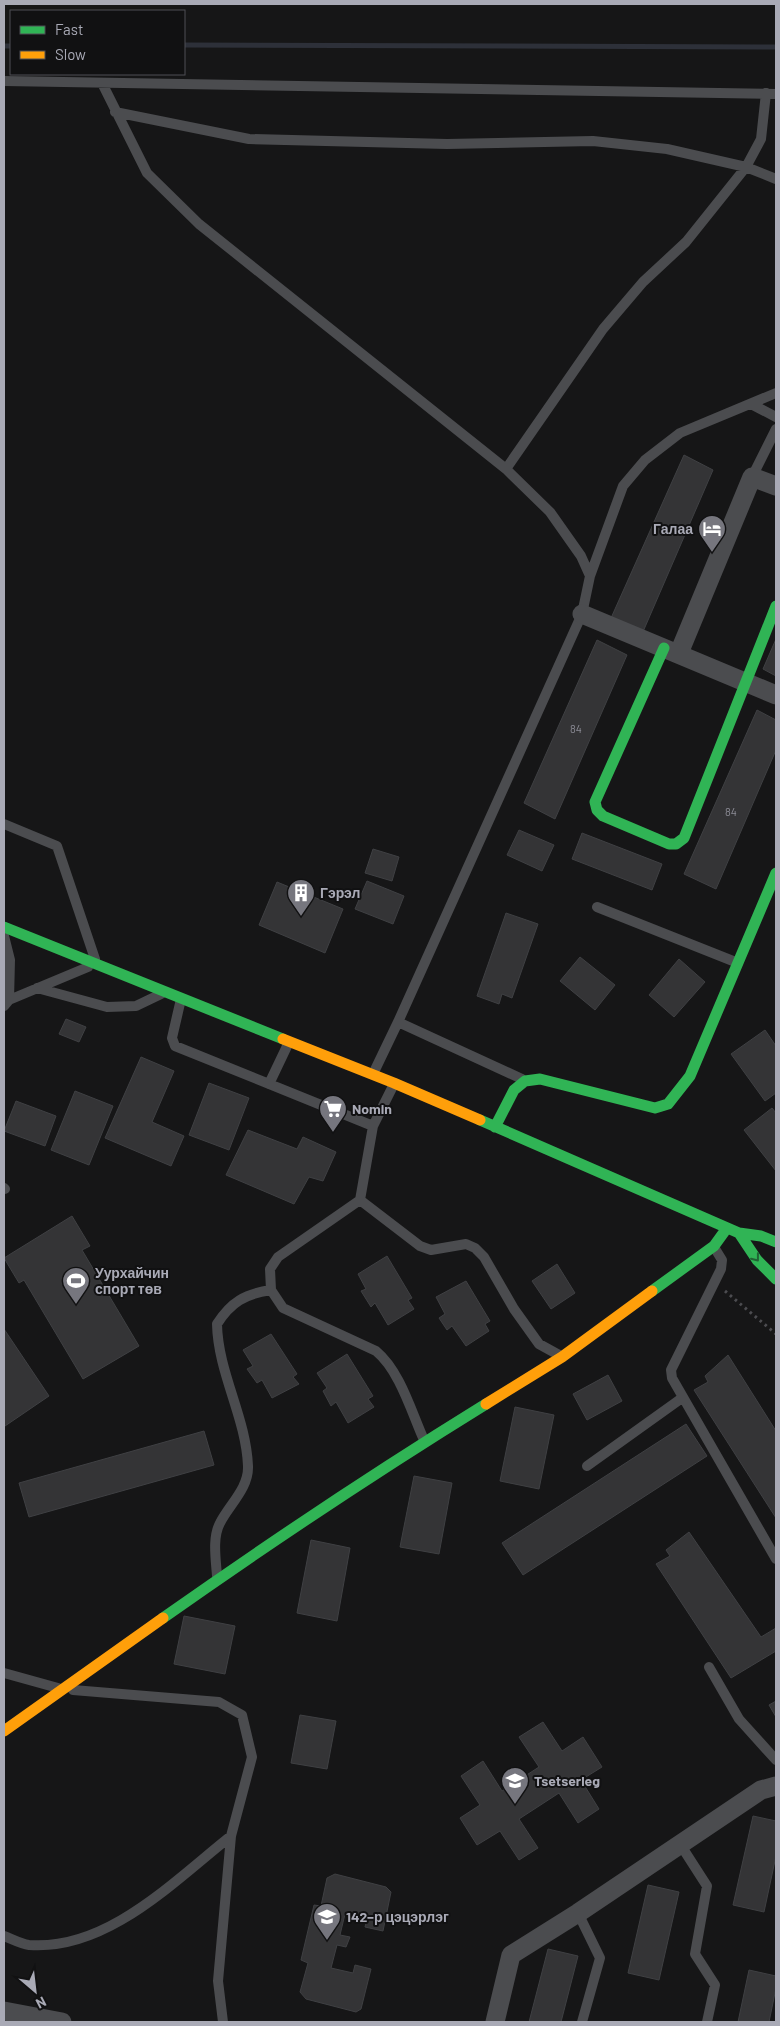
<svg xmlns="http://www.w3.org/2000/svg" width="780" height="2026" font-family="Barlow,sans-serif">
	<rect width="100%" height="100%" fill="#161617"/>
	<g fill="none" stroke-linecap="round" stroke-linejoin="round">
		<path stroke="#2d3039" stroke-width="5" d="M184,45L776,47
			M4,46H11"/>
	</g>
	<path fill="#343436" stroke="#3f4043" d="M684,455L713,470L642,634L611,618Z
		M776,639V676L763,669Z
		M597,640L627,655L555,819L524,803Z
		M757,710L776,720V750L716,889L684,874Z
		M519,830L554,845L542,871L507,855Z
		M582,833L662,864L652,890L572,859Z
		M373,849L399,857L392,881L365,873Z
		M367,881L404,896L393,924L355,909Z
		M277,882L343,909L325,953L259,925Z
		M506,913L538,924L512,998L502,994L499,1004L477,996Z
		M580,957L615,985L595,1010L560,981Z
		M679,959L705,982L674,1017L649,995Z
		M66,1019L86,1027L79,1042L59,1034Z
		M765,1030L776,1046V1093L765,1101L731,1054Z
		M141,1057L174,1071L152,1122L184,1136L171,1166L105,1138Z
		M209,1083L249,1098L229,1150L189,1135Z
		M75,1091L113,1106L89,1165L51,1150Z
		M16,1101L56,1116L45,1146L4,1131Z
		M772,1108L776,1113V1171L744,1130Z
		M248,1130L297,1149L303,1137L336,1152L323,1181L309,1177L294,1204L226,1175Z
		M72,1216L90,1246L82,1250L139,1346L83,1379L24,1280L19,1283L4,1258Z
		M387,1256L412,1298L408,1300L414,1309L388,1325L375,1303L371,1307L361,1291L366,1289L358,1274Z
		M557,1264L575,1293L551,1309L532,1281Z
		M466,1281L490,1321L485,1324L489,1331L466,1346L452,1326L447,1330L439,1318L445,1314L436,1297Z
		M4,1329L49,1396L5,1426L4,1424Z
		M271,1334L297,1374L293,1377L299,1384L272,1398L262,1380L257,1383L247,1369L253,1366L243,1350Z
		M347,1354L373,1396L368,1399L374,1407L348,1423L336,1402L331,1406L323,1391L327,1388L317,1373Z
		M728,1355L776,1431V1518L694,1390L708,1382L705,1376Z
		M608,1375L622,1401L587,1420L573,1394Z
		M515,1407L554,1415L539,1489L500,1481Z
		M686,1424L707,1456L523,1575L502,1543Z
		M204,1431L214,1465L29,1517L19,1483Z
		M414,1476L452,1483L439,1554L400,1547Z
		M689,1532L761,1637L776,1628V1651L731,1678L656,1564L670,1556L666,1550Z
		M311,1540L350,1548L337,1621L297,1613Z
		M184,1616L235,1626L225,1674L174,1664Z
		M776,1701V1717L769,1705Z
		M300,1715L336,1721L327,1769L291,1763Z
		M543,1722L562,1751L583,1737L602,1767L581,1780L599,1809L578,1823L559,1793L519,1819L538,1848L519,1860L500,1831L477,1845L460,1818L480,1805L461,1776L483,1761L502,1791L539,1767L519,1737Z
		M753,1816L776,1821V1856L764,1912L733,1905Z
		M335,1874L386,1887L391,1892L383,1931L365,1927L367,1919L345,1914L340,1935L350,1937L346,1947L337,1945L331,1968L353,1973L355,1965L371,1969L361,2009L356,2012L306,1999L300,1992L308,1963L301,1960L314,1905L321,1906L327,1878Z
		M648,1885L679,1892L659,1980L628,1973Z
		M548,1949L578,1956L561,2022H529Z
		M749,1970L776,1976V1988L769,2022H738Z"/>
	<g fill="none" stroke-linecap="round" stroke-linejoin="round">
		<path stroke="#4c4c50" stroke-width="3" stroke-dasharray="2.5 4" stroke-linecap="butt" d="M725,1291L776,1334"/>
		<path stroke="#4b4c4f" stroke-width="10" d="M4,81L776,94
			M102,83L147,173L199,224L506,469
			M115,112L249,139L447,144L593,141L667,149L746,167L776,179
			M751,404L776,417
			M752,477L776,429
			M590,576L623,486L645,460L680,433L776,393
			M4,824L57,846L95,959
			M597,907L738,963
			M4,936L10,960L9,1000
			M37,988L107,1007L136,1006L161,994
			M181,999L172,1038L175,1046L373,1126
			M4,1006L9,1000L88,967
			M398,1022L522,1079
			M373,1074L398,1022L582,614L590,576L581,556L550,512L506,469L603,329L643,282L686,242L746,167L761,139L766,93
			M269,1084L289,1042
			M394,1084L373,1126L360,1200L420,1246L431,1250L466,1244L475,1248L484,1257L514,1309L539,1344L559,1355
			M4,1188L5,1189
			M360,1200L278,1257L270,1269L271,1290L283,1308L376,1351C400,1371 411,1411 424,1440
			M714,1247L722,1260L721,1269L671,1370L672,1378L776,1559
			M587,1466L682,1398
			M217,1576C216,1560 212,1538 220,1523C229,1505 249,1488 248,1466C246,1417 218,1373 217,1324C231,1302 245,1294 271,1290
			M709,1667L739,1719L776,1760
			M4,1673L58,1688
			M73,1690L219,1702L242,1715L252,1757L231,1836L218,1981L223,2022
			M680,1844L707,1886L695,1954L715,1985L707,2022
			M578,1913L600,1958L582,2022
			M4,1936C12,1939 21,1944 29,1945C107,1951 174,1881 231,1836"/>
		<path stroke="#4b4c4f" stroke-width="19" d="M582,614L776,695
			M679,653L752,477L776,486
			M4,2011L62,2022
			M495,2022L511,1955L578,1913L761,1790L776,1786"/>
		<path stroke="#30b455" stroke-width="11" d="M664,648L595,802L597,810L603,816L669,844H676L684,838L776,606
			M4,927L283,1039
			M480,1120L739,1233L761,1236L776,1242
			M495,1127L514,1090L525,1081L540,1079L655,1108L668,1104L690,1076L776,873
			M739,1233L757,1260L776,1279
			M652,1291L714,1246L727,1228
			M163,1618C268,1544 376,1472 486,1404"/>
		<path stroke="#ff9f0a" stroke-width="11" d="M283,1039L394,1083L480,1120
			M486,1404L562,1357L652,1291
			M4,1731L163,1618"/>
	</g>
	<defs><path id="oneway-chevron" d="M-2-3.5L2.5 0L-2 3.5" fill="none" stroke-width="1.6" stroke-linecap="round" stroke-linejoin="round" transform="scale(1.25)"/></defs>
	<use stroke="#206234" href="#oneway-chevron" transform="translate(756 1258) rotate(52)"/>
	<defs>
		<symbol id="hotel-pin" viewBox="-11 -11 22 30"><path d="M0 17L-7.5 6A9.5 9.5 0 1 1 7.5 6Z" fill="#76767e" stroke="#111112"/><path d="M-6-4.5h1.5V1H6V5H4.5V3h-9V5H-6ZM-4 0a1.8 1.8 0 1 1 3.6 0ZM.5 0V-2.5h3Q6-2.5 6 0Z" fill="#fff"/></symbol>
		<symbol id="building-pin" viewBox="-11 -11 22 30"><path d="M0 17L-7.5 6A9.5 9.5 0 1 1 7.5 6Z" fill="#76767e" stroke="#111112"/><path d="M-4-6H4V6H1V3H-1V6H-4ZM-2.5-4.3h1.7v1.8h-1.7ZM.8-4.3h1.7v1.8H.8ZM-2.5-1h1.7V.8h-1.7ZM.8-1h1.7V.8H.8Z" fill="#fff"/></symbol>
		<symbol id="supermarket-pin" viewBox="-11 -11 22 30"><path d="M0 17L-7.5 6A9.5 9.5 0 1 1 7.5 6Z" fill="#76767e" stroke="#111112"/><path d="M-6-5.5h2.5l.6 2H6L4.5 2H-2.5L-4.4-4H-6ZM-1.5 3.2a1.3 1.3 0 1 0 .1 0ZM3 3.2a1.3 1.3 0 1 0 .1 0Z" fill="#fff"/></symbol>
		<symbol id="stadium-pin" viewBox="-11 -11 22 30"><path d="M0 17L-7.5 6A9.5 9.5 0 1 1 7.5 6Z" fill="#76767e" stroke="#111112"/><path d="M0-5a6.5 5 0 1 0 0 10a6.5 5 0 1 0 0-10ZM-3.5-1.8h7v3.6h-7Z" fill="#fff"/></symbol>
		<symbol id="school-pin" viewBox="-11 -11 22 30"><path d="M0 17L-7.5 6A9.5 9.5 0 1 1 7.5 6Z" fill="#76767e" stroke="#111112"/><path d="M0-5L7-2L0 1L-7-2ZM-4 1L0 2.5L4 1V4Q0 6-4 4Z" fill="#fff"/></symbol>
	</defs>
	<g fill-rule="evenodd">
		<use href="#hotel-pin" x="696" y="513" width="32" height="43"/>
		<use href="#building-pin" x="285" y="877" width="32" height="43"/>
		<use href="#supermarket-pin" x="317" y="1093" width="32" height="43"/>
		<use href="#stadium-pin" x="60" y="1265" width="32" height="43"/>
		<use href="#school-pin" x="499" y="1765" width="32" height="43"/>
		<use href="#school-pin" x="311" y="1901" width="32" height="43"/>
	</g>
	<g text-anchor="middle" stroke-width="4" stroke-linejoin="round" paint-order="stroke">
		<g font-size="11" fill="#8c8c96">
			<text x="576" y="733">84</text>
			<text x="731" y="816">84</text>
		</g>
		<g font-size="14" font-weight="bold" fill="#a9aab6" stroke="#111112" text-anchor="start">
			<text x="693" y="534" text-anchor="end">Галаа</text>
			<text x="320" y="898">Гэрэл</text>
			<text x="352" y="1114">Nomin</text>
			<text x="95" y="1278">Уурхайчин<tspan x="95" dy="16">спорт төв</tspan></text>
			<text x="534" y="1786">Tsetserleg</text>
			<text x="346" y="1922">142−р цэцэрлэг</text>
		</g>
	</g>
	<rect width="780" height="2026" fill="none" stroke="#a9aab6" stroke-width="10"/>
	<rect x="10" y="10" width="175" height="65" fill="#111112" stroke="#4e4e54"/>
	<rect x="20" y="26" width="25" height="8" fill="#30b455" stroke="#4e4e54"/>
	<text x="55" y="35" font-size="15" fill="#a9aab6">Fast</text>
	<rect x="20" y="51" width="25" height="8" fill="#ff9f0a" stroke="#4e4e54"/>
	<text x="55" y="60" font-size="15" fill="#a9aab6">Slow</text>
	<g transform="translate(35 1991) rotate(152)" stroke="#111112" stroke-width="4" paint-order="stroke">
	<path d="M0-4L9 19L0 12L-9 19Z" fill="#a9aab6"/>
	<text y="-8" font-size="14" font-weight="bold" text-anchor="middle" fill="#a9aab6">N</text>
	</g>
</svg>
